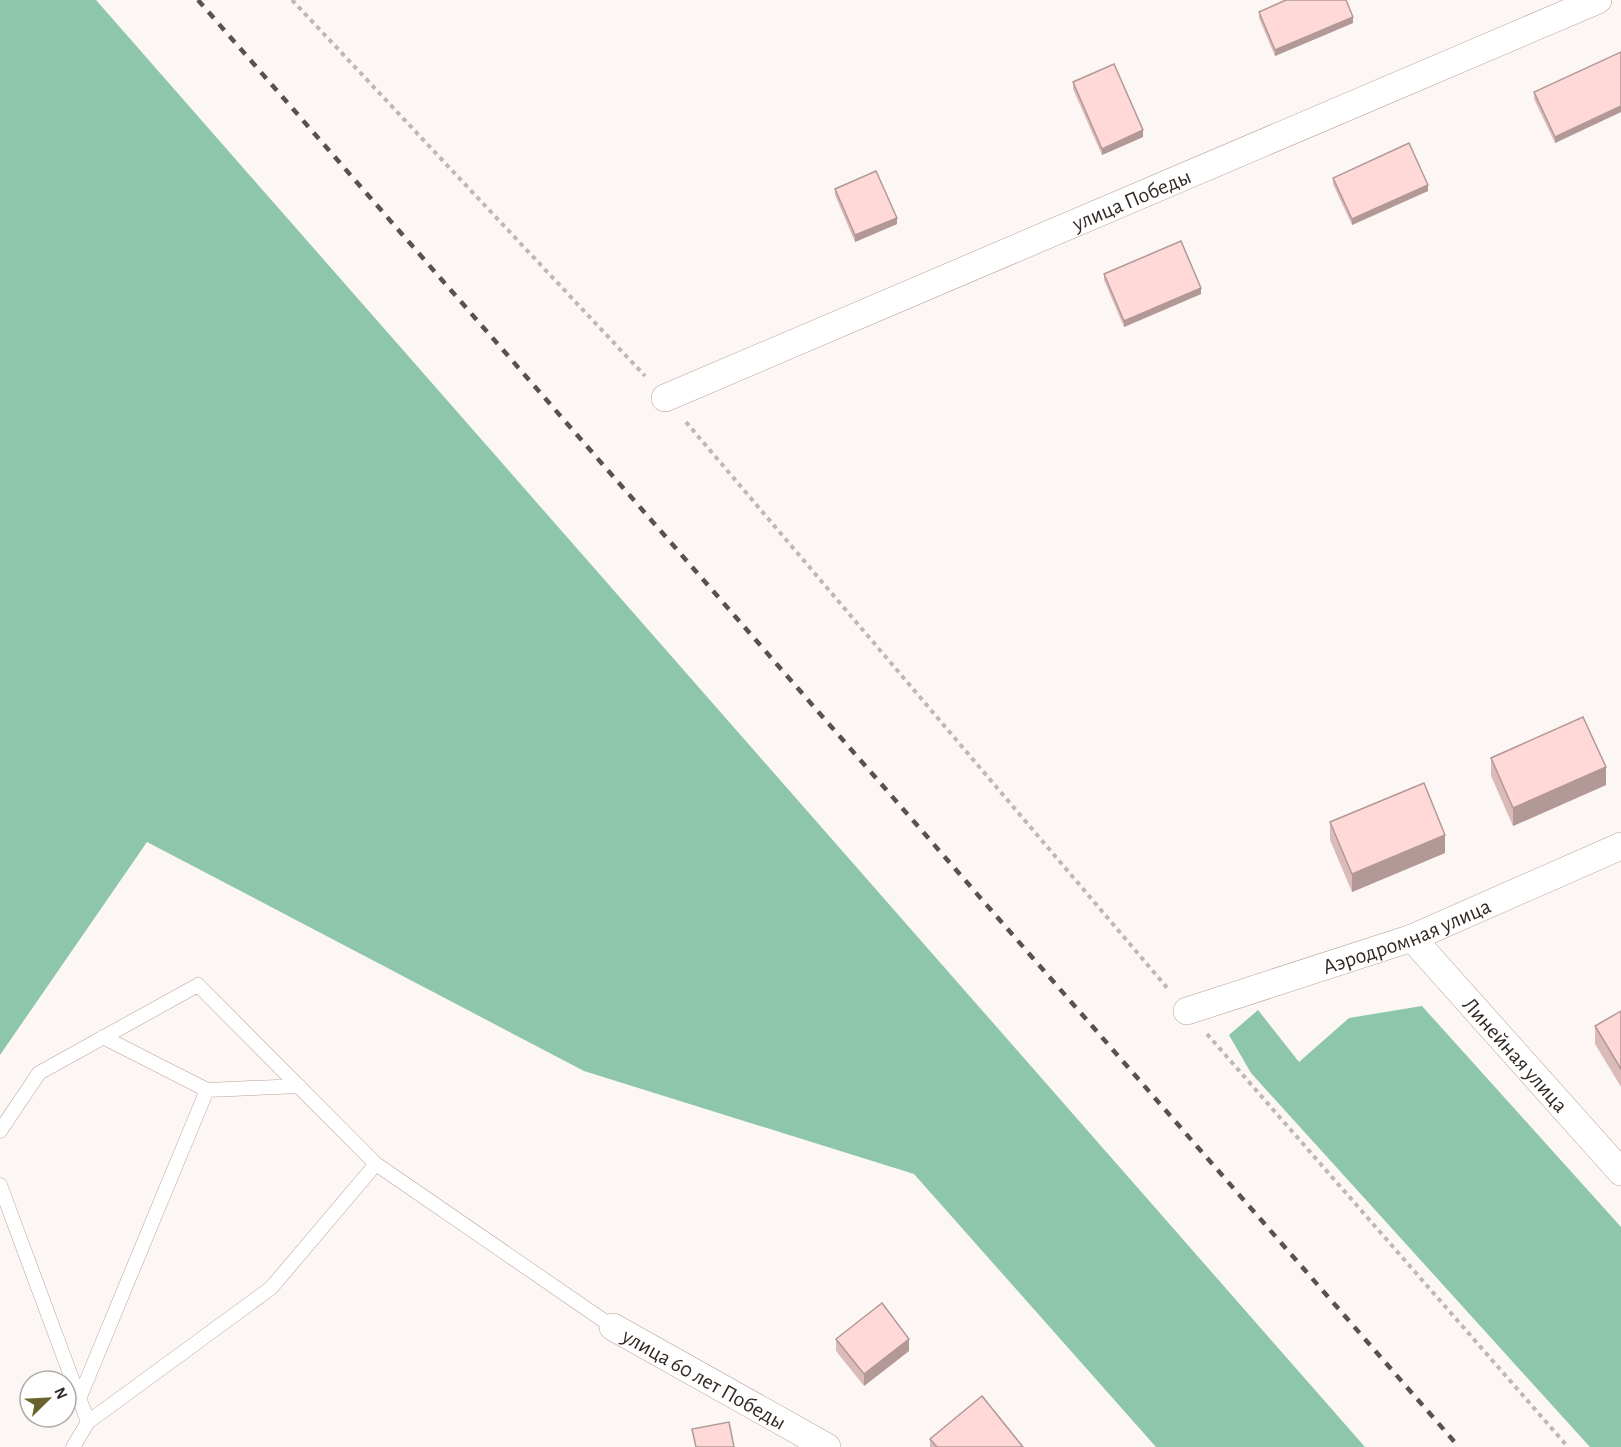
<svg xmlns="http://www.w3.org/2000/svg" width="1621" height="1447" font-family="'Alegreya Sans',sans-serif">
	<rect width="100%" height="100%" fill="#fcf7f4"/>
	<path fill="#8ec6ab" d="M0,0H96L1365,1447H1156L914,1174L584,1071L147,842L0,1055Z
		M1422,1006L1621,1227V1447H1590L1251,1073L1229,1035L1258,1010L1299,1062L1349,1018Z"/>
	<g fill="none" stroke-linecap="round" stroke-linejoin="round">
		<defs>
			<path id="service" d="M103,1037L207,1090L299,1086
				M0,1131L39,1073L198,985L376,1164
				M0,1185L88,1422
				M79,1399L207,1090
				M73,1447L88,1422L271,1288L376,1164L613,1327"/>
			<g id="minor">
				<path id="s1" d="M665,398L1598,0"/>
				<path id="s2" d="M1412,938L1621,1172"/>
				<path id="s3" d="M1187,1011L1412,938L1621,846"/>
				<path id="s4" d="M613,1327L827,1447"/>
			</g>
		</defs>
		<use href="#service" stroke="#bba196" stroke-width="15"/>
		<use href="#minor" stroke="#bba196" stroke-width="28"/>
		<path stroke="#beb8b4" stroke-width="4" stroke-dasharray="4.5 4.5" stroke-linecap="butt" d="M292,0L645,376
			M686,422L1169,990
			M1207,1034L1568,1447"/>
		<use href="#service" stroke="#fff" stroke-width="14"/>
		<use href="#minor" stroke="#fff" stroke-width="27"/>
		<path stroke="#5a514d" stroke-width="4.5" stroke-dasharray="8 8" stroke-linecap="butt" d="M198,0L1459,1447"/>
	</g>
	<path fill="#dbbbb9" d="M1259,12L1353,23L1275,56L1259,18Z
		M1621,52V112L1555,143L1534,99V92Z
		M1073,82L1143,137L1102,155L1073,89Z
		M1333,178L1428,191L1352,225L1333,184Z
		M835,189L897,224L855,242L835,195Z
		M1104,274L1201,294L1124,327L1104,280Z
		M1491,758L1606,785L1513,826L1491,776Z
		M1330,822L1445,853L1352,892L1330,840Z
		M1621,1011V1087L1595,1044V1026Z
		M836,1339L909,1351L864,1386L836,1351Z
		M930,1439L1023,1447H930Z"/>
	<path fill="#b29896" d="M1353,17V23L1275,56V50Z
		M1621,106V112L1555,143V137Z
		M1143,130V137L1102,155V149Z
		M1428,185V191L1352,225V219Z
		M897,218V224L855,242V235Z
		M1201,288V294L1124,327V321Z
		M1606,767V785L1513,826V808Z
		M1445,835V853L1352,892V874Z
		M909,1339V1351L864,1386V1374Z"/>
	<path fill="#ffd9d7" stroke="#b29896" stroke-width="1.5" d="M1286,0H1346L1353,17L1275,50L1259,12Z
		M1621,52V106L1555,137L1534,92Z
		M1114,64L1143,130L1102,149L1073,82Z
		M1409,143L1428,185L1352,219L1333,178Z
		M876,171L897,218L855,235L835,189Z
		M1181,241L1201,288L1124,321L1104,274Z
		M1583,717L1606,767L1513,808L1491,758Z
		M1424,783L1445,835L1352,874L1330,822Z
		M1621,1011V1069L1595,1026Z
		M882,1303L909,1339L864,1374L836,1339Z
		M982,1396L1023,1447H937L930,1439Z
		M729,1422L734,1447H696L692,1429Z"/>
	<g text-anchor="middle" stroke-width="6" stroke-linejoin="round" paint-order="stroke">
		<g font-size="22" fill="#332924" stroke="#fff">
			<text dy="8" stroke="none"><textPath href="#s1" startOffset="507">улица Победы</textPath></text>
			<text dy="8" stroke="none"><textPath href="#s3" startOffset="232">Аэродромная улица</textPath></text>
			<text dy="8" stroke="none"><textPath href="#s2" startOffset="156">Линейная улица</textPath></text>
			<text dy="8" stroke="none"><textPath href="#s4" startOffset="105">улица 60 лет Победы</textPath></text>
		</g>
	</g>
	<g transform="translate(48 1399) rotate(66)"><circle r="28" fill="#ffffff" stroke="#ada9a7" stroke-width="1.5"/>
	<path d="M0-4.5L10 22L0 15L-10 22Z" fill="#68622e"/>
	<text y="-9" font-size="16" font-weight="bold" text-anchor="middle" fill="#332924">N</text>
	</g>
</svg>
